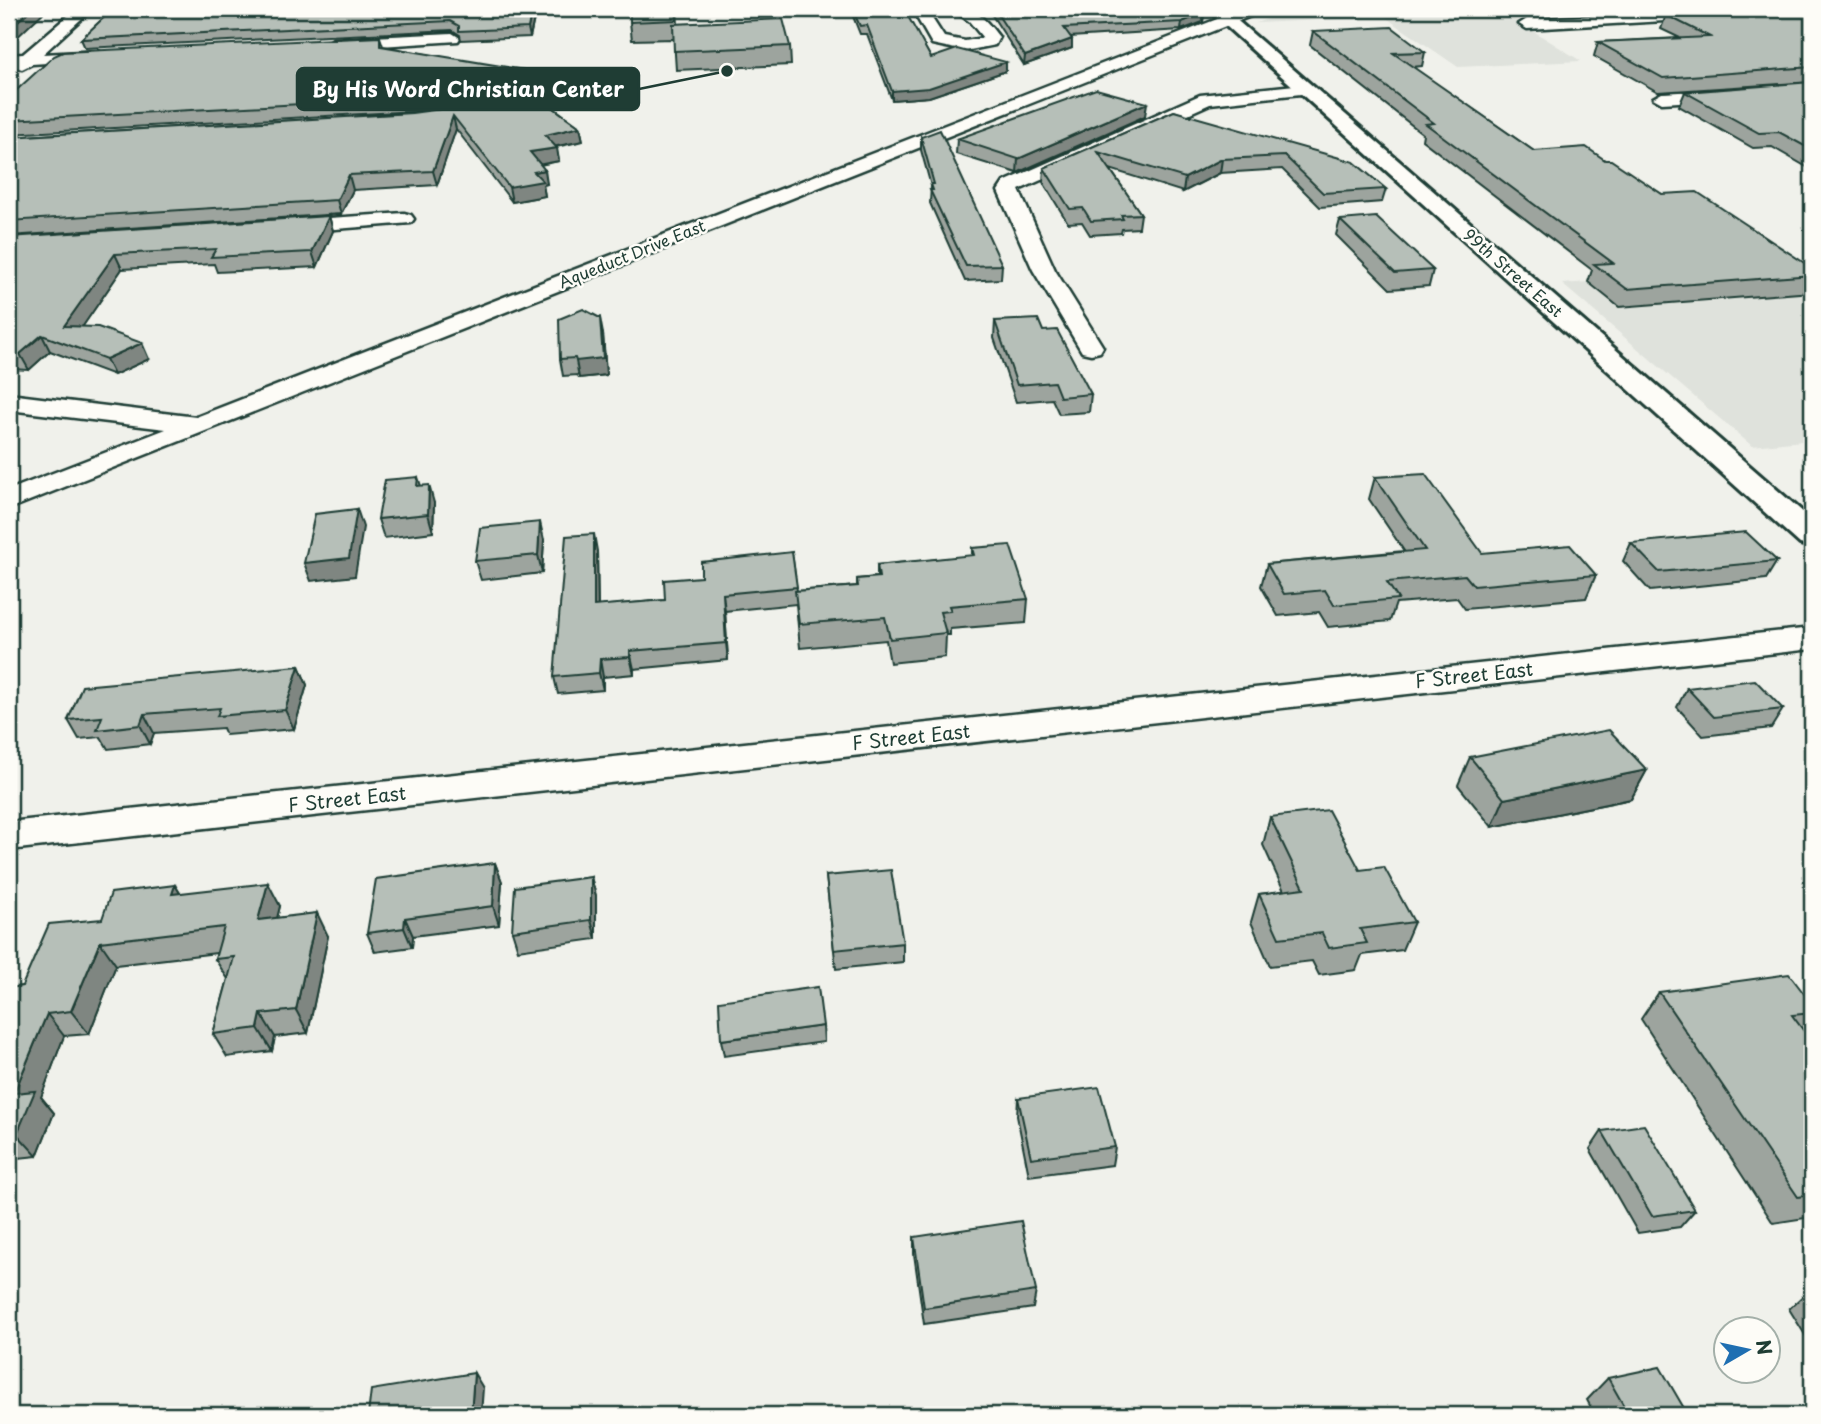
<svg xmlns="http://www.w3.org/2000/svg" width="1821" height="1424" font-family="'Playpen Sans',sans-serif">
	<rect width="100%" height="100%" fill="#f0f1eb"/>
	<filter id="ink" filterUnits="userSpaceOnUse"><feTurbulence type="fractalNoise" baseFrequency=".0143" numOctaves="2"/><feDisplacementMap in="SourceGraphic" scale="14" xChannelSelector="R" yChannelSelector="G"/><feConvolveMatrix kernelMatrix="1 2 1 2 8 2 1 2 1" color-interpolation-filters="sRGB"/></filter>
	<g filter="url(#ink)">
		<path fill="#dfe2dc" d="M1294,9H1711L1513,18L1581,61L1458,67L1385,17L1256,23Z
			M1812,266V440L1752,446L1562,284Z"/>
		<g fill="none" stroke-linecap="round" stroke-linejoin="round">
			<defs>
				<path id="minor" d="M76,9H92L43,54L99,51L107,56L105,59L32,64L22,69L9,65V55L23,54Z
					M912,9H926L944,37L965,41L983,38L969,21L951,9C976,8 984,17 999,37L995,45L965,51L932,44Z
					M1082,9C1099,9 1111,17 1132,13L1130,9H1144L1147,13L1142,19C1122,25 1096,28 1081,11Z
					M1243,9H1263L1261,12L9,509V490L166,429L9,410V394L196,417Z
					M1711,11L1716,12L1718,15L1716,18L1527,29L1519,24L1527,19Z
					M452,33L460,38L458,41L333,49L325,44L333,39Z
					M1304,84L1310,85L1313,89L1310,93L1210,104L1019,190L1055,270L1103,347L1100,352L1091,354L1082,352L1033,270L998,191L1004,182L1200,95Z
					M1812,84V94L1662,103L1653,98L1662,93Z
					M404,213L411,215L414,219L411,223L285,233L278,231L274,227L278,223L285,221Z
					M1812,628V649L9,850V822Z"/>
				<path id="tertiary" d="M1207,9H1224L1812,520V547L1800,544Z"/>
			</defs>
			<use href="#minor" stroke="#1f3d34" stroke-width="5"/>
			<use href="#tertiary" stroke="#1f3d34" stroke-width="6"/>
			<use href="#minor" fill="#fdfcf7" fill-rule="evenodd"/>
			<use href="#tertiary" fill="#fdfcf7" fill-rule="evenodd"/>
		</g>
		<path fill="#9da49e" stroke="#1f3d34" stroke-width="2" d="M113,9H536L530,37L461,40L460,35L452,30L85,48L81,39Z
			M677,9L678,24L790,46L791,65L676,70L674,39L632,40L630,22Z
			M839,9H902L931,58L1006,71L929,97L892,100L867,34H860L852,14L842,15Z
			M988,9H1088L1094,14L1119,17L1204,13L1203,22L1181,30L1070,37L1072,48L1024,65Z
			M1102,9H1127L1124,11Z
			M1640,9H1683L1644,11Z
			M1812,9V82L1658,92L1594,56L1598,42L1680,38L1661,29L1666,15H1673L1674,10Z
			M1313,31L1425,52L1422,66L1412,67L1534,151L1605,160L1662,194L1812,268V292L1619,307L1588,282L1592,270L1422,140L1423,134L1310,45Z
			M380,37L383,46L561,79L566,92L546,102L580,127L583,141L556,147L559,161L540,165L547,184L543,185L545,196L512,202L456,129L437,185L353,190L341,214L9,236V137L412,113L462,107L460,105L415,111L9,134V97Z
			M1812,82V170L1772,147L1753,148L1679,106L1685,92Z
			M1174,111L1386,189L1382,202L1320,207L1282,169L1220,173L1183,192L1110,169L1141,214L1139,228L1122,229L1121,233L1090,235L1082,222L1068,223L1043,182L1044,168Z
			M1145,116L1017,173L956,154L957,139Z
			M921,137L1002,265L1001,279L965,281L930,203L931,186L921,150Z
			M329,216L333,231L317,267L217,272L214,264L122,269L82,327L149,359L114,375L50,351L29,370L9,369V237Z
			M1340,220L1433,270L1429,286L1390,289L1336,235Z
			M995,321L1043,331L1091,394L1089,412L1059,414L1052,399L1016,402L994,338Z
			M603,334L606,375L579,378L578,375L563,376L560,359Z
			M418,477L421,486L434,503L433,532L384,538L378,519Z
			M1375,477L1482,553L1596,575L1586,598L1465,609L1457,598L1396,603L1390,621L1328,627L1319,612L1278,616L1261,586L1267,564L1404,551L1369,499Z
			M544,540L542,573L481,580L475,561Z
			M1631,543L1777,561L1766,579L1650,591L1623,561Z
			M972,548L1028,599L1026,623L950,629V635H946L945,657L890,663L886,640L800,648L796,604L725,611L728,660L634,669V674L603,677V690L558,694L554,677L597,551L598,606L665,600L701,577L792,552L797,591L857,586V579L877,577V565L972,556Z
			M299,666L307,685L294,729L226,735L223,728L154,733L150,744L108,749L101,737L79,739L68,720Z
			M1687,688L1783,709L1771,728L1703,736L1677,707Z
			M1470,757L1647,770L1631,799L1492,827L1458,785Z
			M1270,817L1360,870L1414,922L1402,950L1362,955L1356,970L1319,975L1312,961L1270,966L1251,922L1259,894L1284,891L1263,845Z
			M495,863L502,882L499,925L413,936L412,947L375,952L367,933Z
			M826,876L903,943V962L836,969Z
			M591,877L596,896V939L518,950L512,931Z
			M175,885L180,893L280,906L277,918L328,936L308,1033L275,1037L272,1051L227,1057L213,1034L228,979L215,959L217,953L116,965L89,1034L64,1036L41,1097L54,1113L37,1156L9,1159V988L22,986L102,919Z
			M1659,992L1812,1004V1019L1804,1030L1812,1042V1217L1773,1223L1641,1019Z
			M823,1026L824,1042L724,1056L721,1040Z
			M1018,1098L1115,1147L1112,1165L1029,1176L1017,1116Z
			M1602,1131L1695,1210L1680,1227L1638,1233L1590,1149Z
			M914,1237L1036,1291L1033,1308L924,1324L914,1254Z
			M1812,1287V1346L1789,1309Z
			M1608,1378L1688,1415H1595L1587,1400Z"/>
		<path fill="#7f8681" stroke="#1f3d34" stroke-width="2" d="M31,9H47L9,45V29Z
			M532,9H536L530,37L528,28Z
			M1204,13L1203,22L1181,30L1182,22Z
			M1072,39V48L1024,65L1025,56Z
			M1006,62V71L929,97L892,100V91Z
			M561,76V80L563,79L566,92L537,107L534,94Z
			M457,92L460,105L415,111L412,98Z
			M1147,103L1145,116L1017,173L1018,159Z
			M453,116L456,129L437,185L433,171Z
			M580,127L583,141L547,148L545,135Z
			M557,148L559,161L532,166L530,152Z
			M1222,159L1220,173L1183,192L1185,178Z
			M545,170L547,184L543,185L545,196L512,202L509,187L534,172Z
			M349,175L353,190L341,214L337,200Z
			M329,216L333,231L317,267L312,252Z
			M115,254L122,269L72,342L64,326Z
			M600,318L603,334L606,375L579,378L576,361Z
			M42,335L50,351L29,370L20,354Z
			M142,343L149,359L114,375L106,359Z
			M429,485L434,503L433,532L428,514Z
			M357,509L363,527L355,576L311,581L304,563Z
			M540,522L544,540L542,573L538,555Z
			M594,534L597,551L598,624L594,606Z
			M723,594L725,611L728,660L726,643Z
			M630,651L634,669V674L630,657Z
			M600,659L603,677V690L599,673Z
			M299,666L307,685L294,729L285,710Z
			M144,714L154,733L150,744L140,725Z
			M1647,770L1631,799L1492,827L1504,799Z
			M495,863L502,882L499,925L493,906Z
			M591,877L596,896V939L591,920Z
			M268,883L280,906L271,943L258,920Z
			M175,885L189,908L172,894Z
			M317,913L328,936L308,1033L296,1010Z
			M405,918L413,936L412,947L404,928Z
			M100,942L116,965L89,1034L71,1011Z
			M47,1014L64,1036L41,1097L54,1113L37,1156L17,1134L14,1093Z
			M261,1014L275,1037L272,1051L258,1028Z
			M474,1373L483,1388L481,1415H471Z
			M161,1410L167,1415H160Z"/>
		<path fill="#b6bfb8" stroke="#1f3d34" stroke-width="2" d="M9,9H31L9,29Z
			M113,9H532L528,28L459,31V26L450,21L81,39Z
			M630,9H676L677,20L630,22Z
			M852,9H904L931,58L957,49L1006,62L929,88L892,91L867,25L860,26Z
			M994,9H1088L1094,14L1119,17L1144,13L1146,9H1199L1204,13L1182,22L1064,28L1072,39L1025,56Z
			M1703,9H1812V67L1663,78L1598,42L1710,37L1666,15L1683,14L1674,10Z
			M783,19L790,46L674,51L673,24Z
			M1392,27L1425,52L1393,53L1534,151L1586,147L1605,160H1611L1662,194L1697,192L1812,268V275L1627,289L1594,264L1613,263L1426,124L1434,123L1313,31Z
			M380,37V46L561,76L556,78L563,79L534,94L580,127L545,135L557,148L530,152L545,170L534,172L543,181L509,187L453,116L433,171L349,175L337,200L9,221V205L14,204H9V137L412,113L463,106L469,99L457,92L412,98L9,120V97L54,56L63,52Z
			M1812,82V150L1779,132L1759,133L1685,92Z
			M1096,89L1147,103L1018,159L957,139Z
			M1174,111L1354,162L1386,189L1323,193L1285,156L1222,159L1185,178L1098,152L1141,214L1121,215L1123,219L1091,221L1083,208L1070,209L1044,168Z
			M940,130L1002,265L966,266L930,190H933L931,184H934L921,137Z
			M329,216L312,252L211,257L216,249L115,254L64,326L98,327L142,343L106,359L42,335L20,354L9,353V237Z
			M1376,217L1433,270L1395,273L1340,220Z
			M583,309L600,318L603,358L576,361L575,358L560,359L559,319Z
			M1038,319L1043,331L1057,330L1091,394L1060,397L1054,382L1017,385L995,321Z
			M1425,474L1482,553L1570,545L1596,575L1474,586L1465,575L1387,582L1398,599L1334,605L1325,590L1284,594L1267,564L1425,550L1375,477Z
			M418,477L417,486L429,485L428,514L378,519L385,480Z
			M357,509L349,558L304,563L315,514Z
			M540,522L538,555L475,561L480,528Z
			M1746,532L1777,561L1659,572L1631,543Z
			M594,534V606L665,600L664,580L701,577V562L792,552L797,587L723,594L726,643L630,651V657L600,659L599,673L554,677L566,536Z
			M1010,545L1028,599L949,606L951,611L940,612L946,633L890,639L885,617L799,624L795,591L858,586L857,579L879,577L877,565L974,555L972,548Z
			M299,666L285,710L217,716L220,708L144,714L140,725L97,730L102,717L68,720L82,686Z
			M1755,680L1783,709L1714,717L1687,688Z
			M1609,730L1647,770L1504,799L1470,757Z
			M1328,810L1360,870L1384,867L1414,922L1360,929L1367,943L1329,948L1322,933L1279,938L1259,894L1304,888L1270,817Z
			M495,863L493,906L405,918L404,928L367,933L376,879Z
			M891,870L903,943L834,950L826,876Z
			M591,877V920L512,931L515,887Z
			M268,883L258,920L317,913L296,1010L261,1014L258,1028L213,1034L234,957L215,959L224,927L100,942L71,1011L47,1014L14,1093L35,1091L17,1134L9,1135V988L22,986L49,924L102,919L111,893L175,885L172,894Z
			M1789,974L1812,1004V1013L1792,1015L1812,1042V1195L1798,1197L1659,992Z
			M818,987L823,1026L721,1040L719,1001Z
			M1099,1087L1115,1147L1031,1158L1018,1098Z
			M1644,1125L1695,1210L1652,1216L1602,1131Z
			M1021,1221L1036,1291L924,1308L914,1237Z
			M1660,1367L1688,1415H1629L1608,1378Z
			M474,1373L471,1415H368L371,1390Z
			M161,1410L160,1415H126Z"/>
	</g>
	<g text-anchor="middle" stroke-width="5" stroke-linejoin="round" paint-order="stroke">
		<g font-size="16" fill="#1f3d34" stroke="#fdfcf7">
			<text transform="translate(632 254) rotate(-22)" y="6">Aqueduct Drive East</text>
			<text transform="translate(1513 273) rotate(41)" y="6">99th Street East</text>
		</g>
		<g font-size="19" fill="#1f3d34" stroke="#fdfcf7">
			<text transform="translate(1474 675) rotate(-6)" y="7">F Street East</text>
			<text transform="translate(911 737) rotate(-6)" y="7">F Street East</text>
			<text transform="translate(347 799) rotate(-6)" y="7">F Street East</text>
		</g>
	</g>
	<path fill="none" stroke="#1f3d34" stroke-width="2.5" d="M727 71L639 89"/>
	<circle fill="#1f3d34" stroke="#fdfcf7" stroke-width="2.5" cx="727" cy="71" r="7"/>
	<rect fill="#1f3d34" stroke="#1f3d34" stroke-width="2.5" x="297" y="68" width="342" height="42" rx="7"/>
	<g font-size="21" text-anchor="middle" font-weight="bold" fill="#fff">
		<text x="468" y="97">By His Word Christian Center</text>
	</g>
	<rect width="1821" height="1424" fill="none" stroke="#fdfcf7" stroke-width="35"/>
	<rect x="18" y="18" width="1786" height="1389" fill="none" stroke="#1f3d34" stroke-width="2.5" filter="url(#ink)"/>
	<g transform="translate(1747 1350) rotate(81)"><circle r="33" fill="#fdfcf7" stroke="#a4b0a9" stroke-width="2"/>
	<path d="M0-5L12 26L0 18L-12 26Z" fill="#1f6fb2"/>
	<text y="-10" font-size="19" font-weight="bold" text-anchor="middle" fill="#1f3d34">N</text>
	</g>
</svg>
